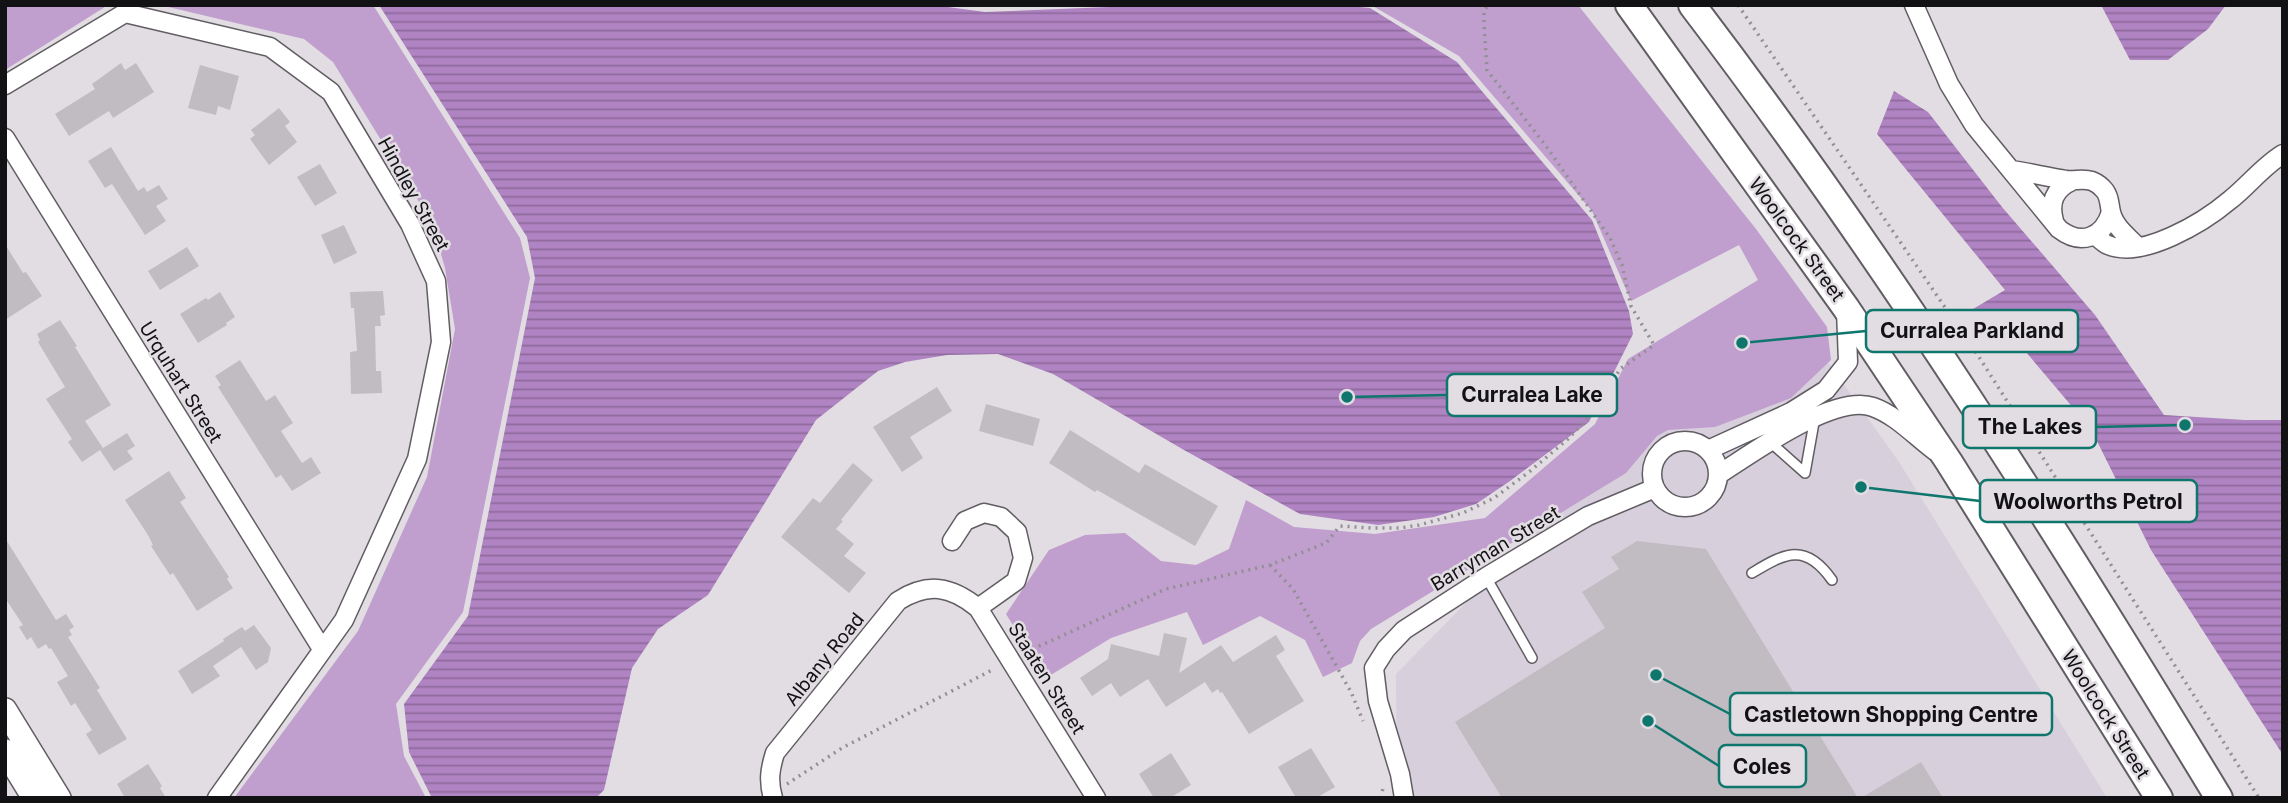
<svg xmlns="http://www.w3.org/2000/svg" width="2288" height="803" font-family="Inter,sans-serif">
	<defs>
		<pattern id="water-rules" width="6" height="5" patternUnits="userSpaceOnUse" patternTransform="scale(1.75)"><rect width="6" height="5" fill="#b083c2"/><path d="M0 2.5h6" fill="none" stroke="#8e6a9c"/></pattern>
	</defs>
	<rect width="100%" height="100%" fill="#e2dde3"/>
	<path fill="#d8cfdc" d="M1801,324L1899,462L2107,798H1397L1396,674L1653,412Z"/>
	<path fill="#c09ecd" d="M5,5H108L5,70Z
		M160,5H373L520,238L530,278L463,612L396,704L404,756L426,798H234L358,631L427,477L455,329L445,268L432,223L333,62L304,39Z
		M1371,5H1578L1756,229L1827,327L1831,360L1791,398L1715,427L1668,430L1657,436L1626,473L1371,629L1360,641L1352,663L1323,677L1305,640L1260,616L1203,645L1187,612L1111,638L1046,678L1006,614L1049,550L1085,535L1125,533L1161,561L1196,565L1229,549L1246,500L1294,527L1375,534L1485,518L1595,424L1628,359L1758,280L1739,245L1631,301L1592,211L1459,56Z"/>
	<path fill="url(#water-rules)" d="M379,5H933L985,12L1158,5H1339L1370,8L1457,62L1592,220L1629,311L1633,334L1589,422L1510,481L1476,504L1434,517L1378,525L1300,514L1184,450L1053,374L998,354L947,355L905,362L878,371L816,420L708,595L658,629L632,668L604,790L596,798H432L409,752L404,704L468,616L535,278L527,237Z
		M2101,5H2226L2208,29L2168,60H2130Z
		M1894,91L1928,112L2002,207L2095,315L2164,415L2245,420H2283V755L2151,550L2091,429L2015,339L1967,316L1973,309L2005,290L1877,134Z"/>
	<path fill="#c0bcc2" d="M121,63L125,70L136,63L154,92L113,118L109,111L69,136L55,114L95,89L92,84Z
		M200,65L239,76L230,110L218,106L216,115L188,108Z
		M279,108L290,122L285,126L297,142L269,165L250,139L255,135L251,130Z
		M111,147L138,191L144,187L147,192L159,185L168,199L156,206L166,221L145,235L112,184L105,188L88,161Z
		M320,164L337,193L315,206L297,177Z
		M344,225L357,253L334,264L321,235Z
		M5,244L23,273L26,272L42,296L5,320Z
		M187,247L199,266L160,290L148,271Z
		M383,291L385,315L380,316L381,326H375L376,371H381L382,393L351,394L350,352L357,351L354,308H351L350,292Z
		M220,292L235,317L226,323L227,325L198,343L180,314L206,298L208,300Z
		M60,320L77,346L75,347L111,405L85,421L103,448L82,462L68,442L72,439L46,399L65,387L38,342L40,340L37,334Z
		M240,360L266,401L275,395L293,423L281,431L302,463L311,457L321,473L292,491L281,475L276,478L218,387L221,385L215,376Z
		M937,387L952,411L910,437L923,458L902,472L873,427Z
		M986,404L1040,419L1033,446L979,431Z
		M1070,430L1139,473L1145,464L1218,506L1195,546L1097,490L1095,492L1049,463Z
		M127,433L135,446L127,451L133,459L114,471L100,450Z
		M853,463L873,480L841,520L843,521L836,529L854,544L844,556L866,573L849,593L781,537L813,498L820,503Z
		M169,471L186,498L180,502L229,577L227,579L233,588L197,611L173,573L170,575L151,546L153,545L148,535L125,500Z
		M5,538L56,620L66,614L74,627L69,630L72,635L68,637L100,688L97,690L127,739L99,755L86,734L92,730L75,703L71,706L57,682L68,676L51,648L49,649L46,644L38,649L31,637L27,640L19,627L23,625L5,598Z
		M1637,541L1706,549L1858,798H1502L1455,722L1605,628L1582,592L1619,569L1611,557Z
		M254,625L271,648L268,662L256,670L241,647L213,666L220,676L192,694L178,671L224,641L223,639L242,627L245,631Z
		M1164,633L1187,638L1179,673L1221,645L1233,662L1276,635L1285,650L1276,656L1304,701L1249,734L1222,692L1220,693L1218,689L1212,693L1205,682L1166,707L1148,679L1120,697L1111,683L1092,696L1080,678L1108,659L1111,644L1159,656Z
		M1311,748L1335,787L1316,798H1296L1278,767Z
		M1171,753L1191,785L1170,798H1154L1139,774Z
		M1921,762L1943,798H1861Z
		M148,764L162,786L160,788L166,798H125L117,784Z"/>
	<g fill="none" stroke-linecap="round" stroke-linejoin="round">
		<defs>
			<path id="lane" d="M1770,442L1805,473
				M1805,473L1815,417
				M1752,573C1786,552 1806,543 1832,580
				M1486,577L1532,658"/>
			<path id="street" d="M1914,5L1949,84L1974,125L2059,229C2081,246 2103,238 2111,212
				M5,85L125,13L270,47L331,92L410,224L436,281L441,342L417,459L344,620L217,798
				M5,138L322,649
				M2012,170C2030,173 2048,177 2066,180C2075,181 2083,178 2092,181C2097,183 2102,187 2105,191C2110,198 2109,204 2111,212C2114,226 2127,236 2137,246
				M2054,221C2049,203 2054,189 2072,181
				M2095,235C2099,238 2103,243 2108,245C2142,260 2204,222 2230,200C2248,186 2263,166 2283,154
				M1652 474a33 33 0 1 1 66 0a33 33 0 1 1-66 0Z
				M1708,450L1791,412L1826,390L1848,362L1846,310
				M1718,475C1751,454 1834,393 1873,407C1896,415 1916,437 1935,451
				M952,541L965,521L984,513L1001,517L1017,532L1023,558L1016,581L978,608
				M773,798C768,781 770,769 775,753L898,601C928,582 951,586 978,608L1096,798
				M1404,798L1400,774L1378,701L1374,668L1386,649L1404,630L1486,577L1588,516L1655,488"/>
			<path id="secondary" d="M5,710L59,798
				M5,751L34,798"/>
			<path id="primary" d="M1629,5L1846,308L1949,462L2159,798
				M1692,5C1885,258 2054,526 2219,798"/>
		</defs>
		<use href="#lane" stroke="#615d63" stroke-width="12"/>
		<use href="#street" stroke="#615d63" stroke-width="21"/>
		<use href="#secondary" stroke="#615d63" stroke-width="26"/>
		<use href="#primary" stroke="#615d63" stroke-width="30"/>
		<path stroke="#928f93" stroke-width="3.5" stroke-dasharray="2 5" stroke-linecap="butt" d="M1738,5L1979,357L2259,798
			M1270,565L1293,589L1351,692L1363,721
			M1026,652L1166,589L1270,565L1326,543L1340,526L1371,528H1400L1419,525L1463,513L1494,498L1529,472L1568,439L1599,406L1620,369L1654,345L1631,306L1622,265L1610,238L1546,146L1487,70L1484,24V11L1488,5
			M787,784L842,748L994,669
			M1381,798L1383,788"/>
		<use href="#lane" stroke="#fff" stroke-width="9"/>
		<use href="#street" stroke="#fff" stroke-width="18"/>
		<use href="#secondary" stroke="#fff" stroke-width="23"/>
		<use href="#primary" stroke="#fff" stroke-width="26"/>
	</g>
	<g text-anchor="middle" stroke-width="5" stroke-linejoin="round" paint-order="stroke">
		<g font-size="19" fill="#121113" stroke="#e2dde3">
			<text transform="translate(414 194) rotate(61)" y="7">Hindley Street</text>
			<text transform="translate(1797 239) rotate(54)" y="7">Woolcock Street</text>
			<text transform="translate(181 382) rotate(58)" y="7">Urquhart Street</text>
			<text transform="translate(1495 548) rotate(-31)" y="7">Barryman Street</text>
			<text transform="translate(824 659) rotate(-51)" y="7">Albany Road</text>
			<text transform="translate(1047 678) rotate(58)" y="7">Staaten Street</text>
			<text transform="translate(2106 714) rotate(58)" y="7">Woolcock Street</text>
		</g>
	</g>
	<path fill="none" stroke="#0f766e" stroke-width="2.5" d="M1742 343L1866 331M1347 397L1447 395M2185 425L2096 427M1861 487L1980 501M1656 675L1730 714M1648 721L1719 766"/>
	<g fill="#0f766e" stroke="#e2dde3" stroke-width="2.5">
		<circle cx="1742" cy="343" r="7"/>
		<circle cx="1347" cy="397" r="7"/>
		<circle cx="2185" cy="425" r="7"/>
		<circle cx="1861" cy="487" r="7"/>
		<circle cx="1656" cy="675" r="7"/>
		<circle cx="1648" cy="721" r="7"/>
	</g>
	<g fill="#e2dde3" stroke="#0f766e" stroke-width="2.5">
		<rect x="1866" y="310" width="212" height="42" rx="7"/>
		<rect x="1447" y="374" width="170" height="42" rx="7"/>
		<rect x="1963" y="406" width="133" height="42" rx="7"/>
		<rect x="1980" y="480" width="217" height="42" rx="7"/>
		<rect x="1730" y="693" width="322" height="42" rx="7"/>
		<rect x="1719" y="745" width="87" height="42" rx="7"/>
	</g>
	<g font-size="21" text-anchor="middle" font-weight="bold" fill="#121113">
		<text x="1972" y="338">Curralea Parkland</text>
		<text x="1532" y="402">Curralea Lake</text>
		<text x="2030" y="434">The Lakes</text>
		<text x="2088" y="509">Woolworths Petrol</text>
		<text x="1891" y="722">Castletown Shopping Centre</text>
		<text x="1762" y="774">Coles</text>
	</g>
	<rect width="2288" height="803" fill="none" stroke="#121113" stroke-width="14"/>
</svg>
